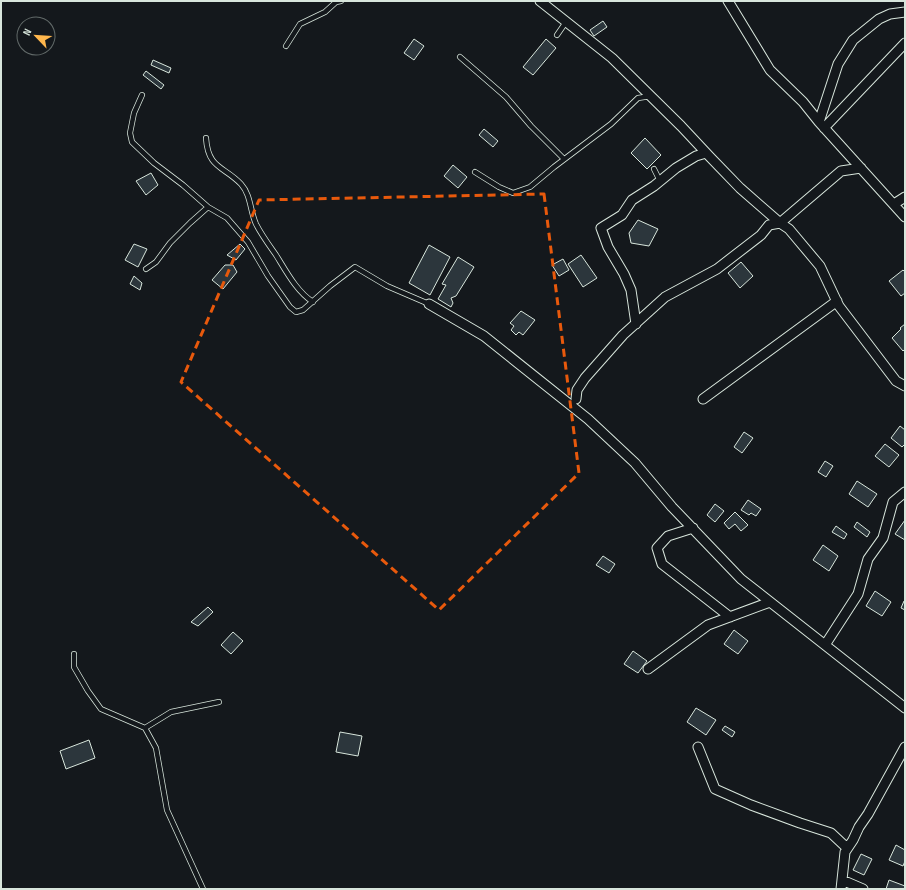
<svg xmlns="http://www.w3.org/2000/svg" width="906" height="890" font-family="'Sofia Sans Condensed',sans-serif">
	<rect width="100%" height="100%" fill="#14181c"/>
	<path fill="#2c363c" stroke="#d8e6dc" d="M603,21L607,27L594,36L590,30Z
		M414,39L424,46L414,60L404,53Z
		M546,39L556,48L533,75L523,67Z
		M153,60L171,68L169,73L151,65Z
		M146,71L164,85L161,89L143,75Z
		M484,129L498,141L493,147L479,135Z
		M645,138L661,155L647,169L631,153Z
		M453,165L467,177L458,188L444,176Z
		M151,173L158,185L146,195L136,181Z
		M638,220L658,229L649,246L631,243L629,233Z
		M134,244L147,249L138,267L125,260Z
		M240,244L245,249L236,260L227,255Z
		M429,245L450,257L430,295L409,283Z
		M581,255L597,278L583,287L568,264Z
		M458,257L474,267L456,296L451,298L453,303L451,307L438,299L446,285L442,284Z
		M563,259L569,270L559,276L552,265Z
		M741,262L753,276L740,288L728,273Z
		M225,265H233L237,272L223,289L212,280Z
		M903,270L905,272V293L901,296L889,281Z
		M134,276L142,283L140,290L130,284Z
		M521,311L535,320L523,335L519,332L516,335L511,330L514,326L510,323Z
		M905,324V349L903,351L892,338L901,329L900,328Z
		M900,426L905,430V444L902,447L891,438Z
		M744,432L753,438L742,453L734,447Z
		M885,444L899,455L889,467L875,456Z
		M825,461L833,466L826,477L818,472Z
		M857,481L877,494L868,507L849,494Z
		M748,500L761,509L756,516L751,513L749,515L741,510Z
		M715,504L724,511L715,522L707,515Z
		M735,512L748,525L741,531L735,524L729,529L724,523Z
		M905,520V540L895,534Z
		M857,522L870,532L867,537L854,527Z
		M836,526L847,534L844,539L832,532Z
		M823,545L838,556L829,571L813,560Z
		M603,556L615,564L609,573L596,565Z
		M875,591L891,602L882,616L866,606Z
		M904,601H905V610L901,608Z
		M208,607L213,612L198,626L191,622Z
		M734,630L748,641L738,654L724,644Z
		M233,632L243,641L231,654L221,645Z
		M633,651L647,661L638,673L624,664Z
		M696,708L716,720L706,735L687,722Z
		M725,726L735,732L732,737L722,730Z
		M340,732L362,736L358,756L336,752Z
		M89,740L95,758L66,769L60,751Z
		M896,845L905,850V861L903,866L889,860Z
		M861,854L872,859L864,875L853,870Z
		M889,880L905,886L904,889H886Z"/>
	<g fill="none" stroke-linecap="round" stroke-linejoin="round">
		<defs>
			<path id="service" d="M557,35L566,22
				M286,46L300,24L325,12L336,2L341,1
				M460,57L506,97L531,126L564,159
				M142,95L134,113L130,133L132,142L154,163L183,185L208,207L227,218L248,242L268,276L290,307L296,312L303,310L330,286L355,267L387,286L429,304
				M206,138C208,169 224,166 241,184C251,195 250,211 256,224C261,234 269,245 276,255C286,271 297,292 313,302
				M654,169L660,181
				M475,172L499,187L513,193L530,187L554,167L611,124L638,98L651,96
				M146,269L156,262L170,243L190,223L208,207
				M74,654V667L88,691L101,709L145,728
				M203,889L167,810L156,748L145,728L171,712L219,702"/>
			<path id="minor" d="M540,1L612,58L681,126L710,157L740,188L780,223L789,229L820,266L839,306L896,381L905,386
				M728,1L770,70L803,102L819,122L905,217
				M819,122L838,64L853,40L879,19L890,14L905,12
				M824,128L905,43
				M894,204L905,197
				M429,304L484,336L588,419L635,463L672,507L741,579L905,708
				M636,324L631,290L624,274L608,247L601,228L622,215L632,200L654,186L676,168L696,156L706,153
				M576,399L577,390L585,378L623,335L665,297L717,269L761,235L769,225L780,223L841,171L861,168
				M703,399L837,301
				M693,528L668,536L657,548L662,564L730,617
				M825,645L858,594L868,559L883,538L893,502L905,492
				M648,669L708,625L770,602
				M698,747L715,789L751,805L800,823L831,833L847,848
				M842,880L863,889
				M841,889L845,852L853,840L859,827L868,814L905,747"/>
		</defs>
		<use href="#service" stroke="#d8e6dc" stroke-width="6"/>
		<use href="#minor" stroke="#d8e6dc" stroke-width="11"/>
		<use href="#service" stroke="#14181c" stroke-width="4.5"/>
		<use href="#minor" stroke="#14181c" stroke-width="9"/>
	</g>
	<path fill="none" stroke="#e8590c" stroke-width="3" stroke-dasharray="8 5" stroke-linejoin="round" d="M544,194L579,473L439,610L181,382L259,200Z"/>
	<rect width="906" height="890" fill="none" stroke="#d8e6dc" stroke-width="4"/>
	<g transform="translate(36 36) rotate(295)"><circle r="19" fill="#14181c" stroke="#626a69"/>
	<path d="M0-3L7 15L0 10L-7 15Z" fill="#ffb74d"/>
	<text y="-6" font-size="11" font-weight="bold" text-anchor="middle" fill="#d8e6dc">N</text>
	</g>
</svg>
